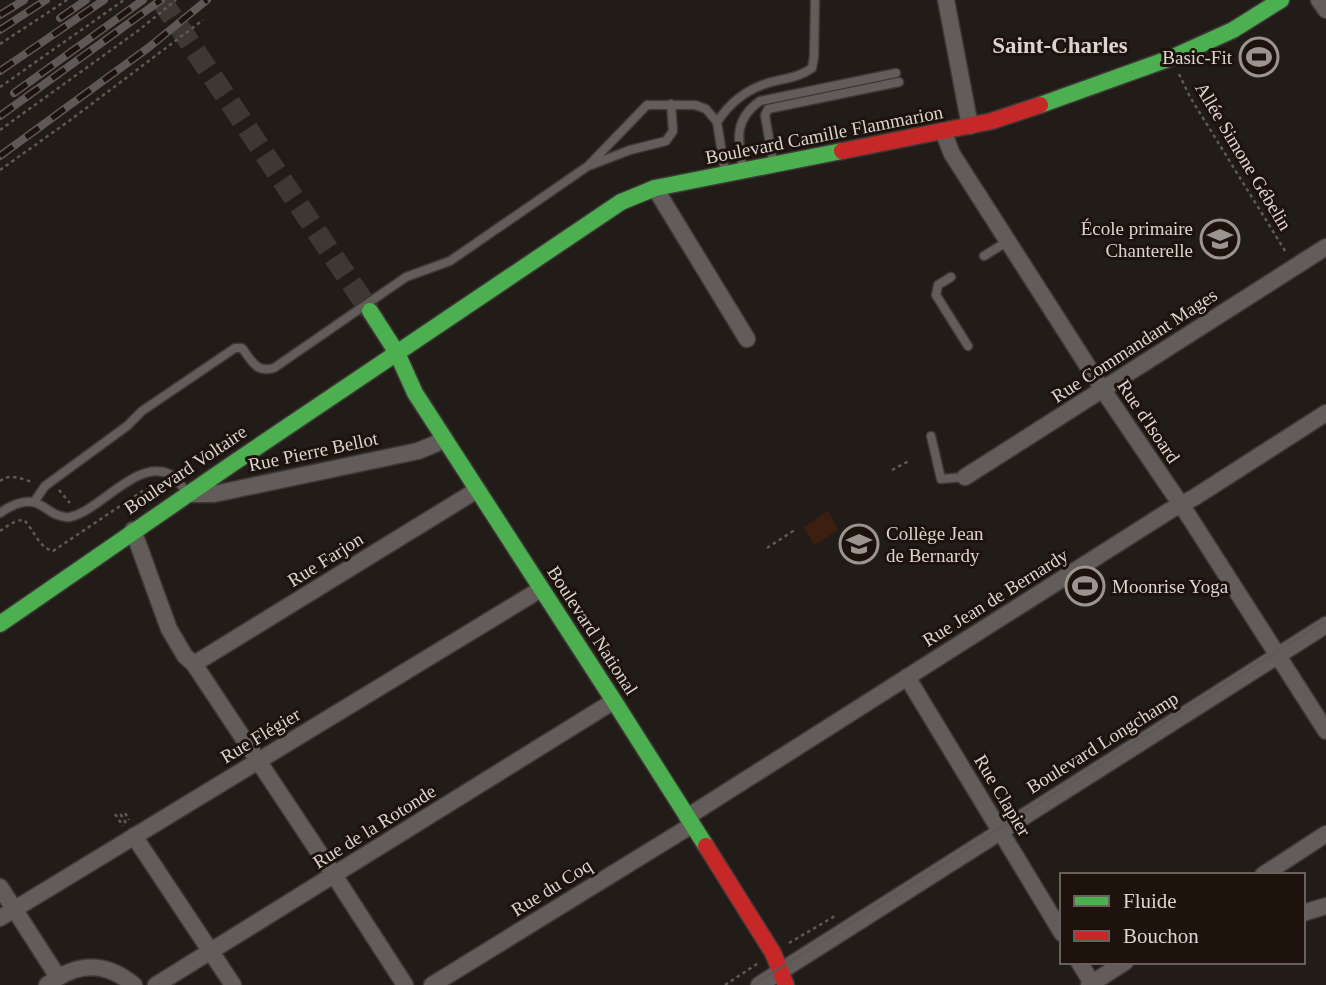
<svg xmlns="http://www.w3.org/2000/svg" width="1326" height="985" font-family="'Times New Roman',serif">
	<rect width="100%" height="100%" fill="#221c19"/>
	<path fill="#3d1f0f" d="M828,511L838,530L814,545L804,527Z"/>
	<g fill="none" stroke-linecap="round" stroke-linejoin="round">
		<path stroke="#3e3834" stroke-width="21" stroke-dasharray="21 10" stroke-linecap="butt" d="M161,0L370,311"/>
		<defs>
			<path id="lane" d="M773,162L765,115L768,109L899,82
				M591,165L630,150L666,141L673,131L671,104
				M743,169C738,140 733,120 760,101L896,73
				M725,172L717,122C729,104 744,91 765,84C782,78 797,79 812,68L814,57L815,0
				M984,256L1008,241
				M951,277L938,285L936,295L968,346
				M931,436L941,479L965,477
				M34,502L45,486L127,426L142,411L235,348H242C252,361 256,373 274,368L406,277L450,261L588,166L647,105H695L706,109L717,122
				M0,513C10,506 24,499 36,503C42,505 48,510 55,514C60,516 65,518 70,517C99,511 135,461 167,473C176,476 181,485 186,492"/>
			<path id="street" d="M946,0L970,126
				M1319,0L1326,10
				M943,131L952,154L1103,390L1188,515L1326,731
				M655,188L747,339
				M965,477L1326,247
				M188,494H214L418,451L435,444L444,438
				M133,530L169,629L185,656L194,664L334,875L405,985
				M194,664L477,490
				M907,677L1062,933
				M687,817L1169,511L1195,497L1326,413
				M134,836L233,985
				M1263,875L1326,834
				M0,887L58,977
				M1303,913L1326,906
				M0,918L541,589
				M1079,962L1092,983
				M47,985C77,962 105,961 134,985
				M156,985L614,701
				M432,985L692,825
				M759,985L1326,625
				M1089,985L1125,962"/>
			<path id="fast" d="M1040,105L1171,58L1233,30L1281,0
				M370,311L397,353L415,393L614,701L706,846
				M0,624L232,464L621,202L655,188L842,151"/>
			<path id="jam" d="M842,151L992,121L1040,105
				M706,846L773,953L786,985"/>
		</defs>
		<use href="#lane" stroke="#3d3836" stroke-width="11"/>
		<use href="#street" stroke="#3d3836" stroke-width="19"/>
		<use href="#fast" stroke="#3d3836" stroke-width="19"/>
		<use href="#jam" stroke="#3d3836" stroke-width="19"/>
		<path stroke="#5e5957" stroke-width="2.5" stroke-dasharray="3.5 3.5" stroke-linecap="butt" d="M0,44L67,0
			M1179,74L1190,97L1287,254
			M0,87L124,0
			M0,130L139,30L176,0
			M0,170L69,121L203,20
			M892,470L909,461
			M0,481C10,473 21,479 32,482
			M59,490L70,503
			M0,531C7,526 15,520 24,520C34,530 39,548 53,551L144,490L148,489L151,494L148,498
			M767,548L793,531L792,530
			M115,814L123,826
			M126,823L121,815L125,813L129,820
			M789,943L835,916
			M725,985L757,964"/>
		<use href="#lane" stroke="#625d5a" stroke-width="8"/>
		<use href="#street" stroke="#625d5a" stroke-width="16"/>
		<use href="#fast" stroke="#4caf50" stroke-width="16"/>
		<use href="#jam" stroke="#c62828" stroke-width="16"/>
		<path stroke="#5e5856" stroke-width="2" d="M753,985L1326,620"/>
		<defs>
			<path id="rail" d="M0,15L24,0
				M60,18L86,0
				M0,30L46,0
				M0,71L104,0
				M14,93L143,0
				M0,116L161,0
				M0,156L148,48L207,0"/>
		</defs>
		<use href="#rail" stroke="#5e5856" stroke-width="8"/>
		<use href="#rail" stroke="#1d120c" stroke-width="5" stroke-dasharray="16" stroke-linecap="butt"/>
	</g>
	<defs>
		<symbol id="stadium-ring" viewBox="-11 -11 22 22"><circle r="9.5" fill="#1d120c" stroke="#9b9490" stroke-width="1.5"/><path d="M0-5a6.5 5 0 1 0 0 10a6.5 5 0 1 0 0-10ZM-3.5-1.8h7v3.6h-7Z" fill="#9b9490"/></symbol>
		<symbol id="school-ring" viewBox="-11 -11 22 22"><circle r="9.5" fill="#1d120c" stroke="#9b9490" stroke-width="1.5"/><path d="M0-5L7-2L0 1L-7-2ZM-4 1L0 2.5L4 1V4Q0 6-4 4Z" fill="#9b9490"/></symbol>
	</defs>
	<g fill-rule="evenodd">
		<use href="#stadium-ring" x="1237" y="35" width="44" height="44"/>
		<use href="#school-ring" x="1198" y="217" width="44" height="44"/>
		<use href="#school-ring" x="837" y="522" width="44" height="44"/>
		<use href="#stadium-ring" x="1063" y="564" width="44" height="44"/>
	</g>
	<g text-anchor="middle" stroke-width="6" stroke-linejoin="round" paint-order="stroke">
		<g font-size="19" fill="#dcd4d0" stroke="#1d120c" text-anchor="end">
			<text x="1232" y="64">Basic-Fit</text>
			<text x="1193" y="235">École primaire<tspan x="1193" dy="22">Chanterelle</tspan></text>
			<text x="886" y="540" text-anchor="start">Collège Jean<tspan x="886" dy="22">de Bernardy</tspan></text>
			<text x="1112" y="593" text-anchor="start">Moonrise Yoga</text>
		</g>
		<g font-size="19" fill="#dcd4d0" stroke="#1d120c">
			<text transform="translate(824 134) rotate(-11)" y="7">Boulevard Camille Flammarion</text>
			<text transform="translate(1244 156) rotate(59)" y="7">Allée Simone Gébelin</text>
			<text transform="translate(1134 345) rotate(-33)" y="7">Rue Commandant Mages</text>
			<text transform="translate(1149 421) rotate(56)" y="7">Rue d'Isoard</text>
			<text transform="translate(313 451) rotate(-12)" y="7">Rue Pierre Bellot</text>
			<text transform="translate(185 469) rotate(-34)" y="7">Boulevard Voltaire</text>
			<text transform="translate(325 559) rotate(-32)" y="7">Rue Farjon</text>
			<text transform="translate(995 597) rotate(-32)" y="7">Rue Jean de Bernardy</text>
			<text transform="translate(593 630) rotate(57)" y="7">Boulevard National</text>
			<text transform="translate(260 735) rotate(-31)" y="7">Rue Flégier</text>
			<text transform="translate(1102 742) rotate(-32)" y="7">Boulevard Longchamp</text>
			<text transform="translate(1003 795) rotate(59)" y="7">Rue Clapier</text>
			<text transform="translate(374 826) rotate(-32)" y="7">Rue de la Rotonde</text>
			<text transform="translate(551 887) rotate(-32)" y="7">Rue du Coq</text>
		</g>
		<g font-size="23" font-weight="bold" fill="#dcd4d0" stroke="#1d120c">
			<text x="1060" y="53">Saint-Charles</text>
		</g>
	</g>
	<rect x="1060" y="873" width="245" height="91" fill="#1d120c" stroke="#69605a" stroke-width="2"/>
	<rect x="1074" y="896" width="35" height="10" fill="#4caf50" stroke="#69605a" stroke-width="2"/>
	<text x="1123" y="908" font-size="21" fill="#dcd4d0">Fluide</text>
	<rect x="1074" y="931" width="35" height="10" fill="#c62828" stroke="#69605a" stroke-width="2"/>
	<text x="1123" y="943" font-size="21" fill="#dcd4d0">Bouchon</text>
</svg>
